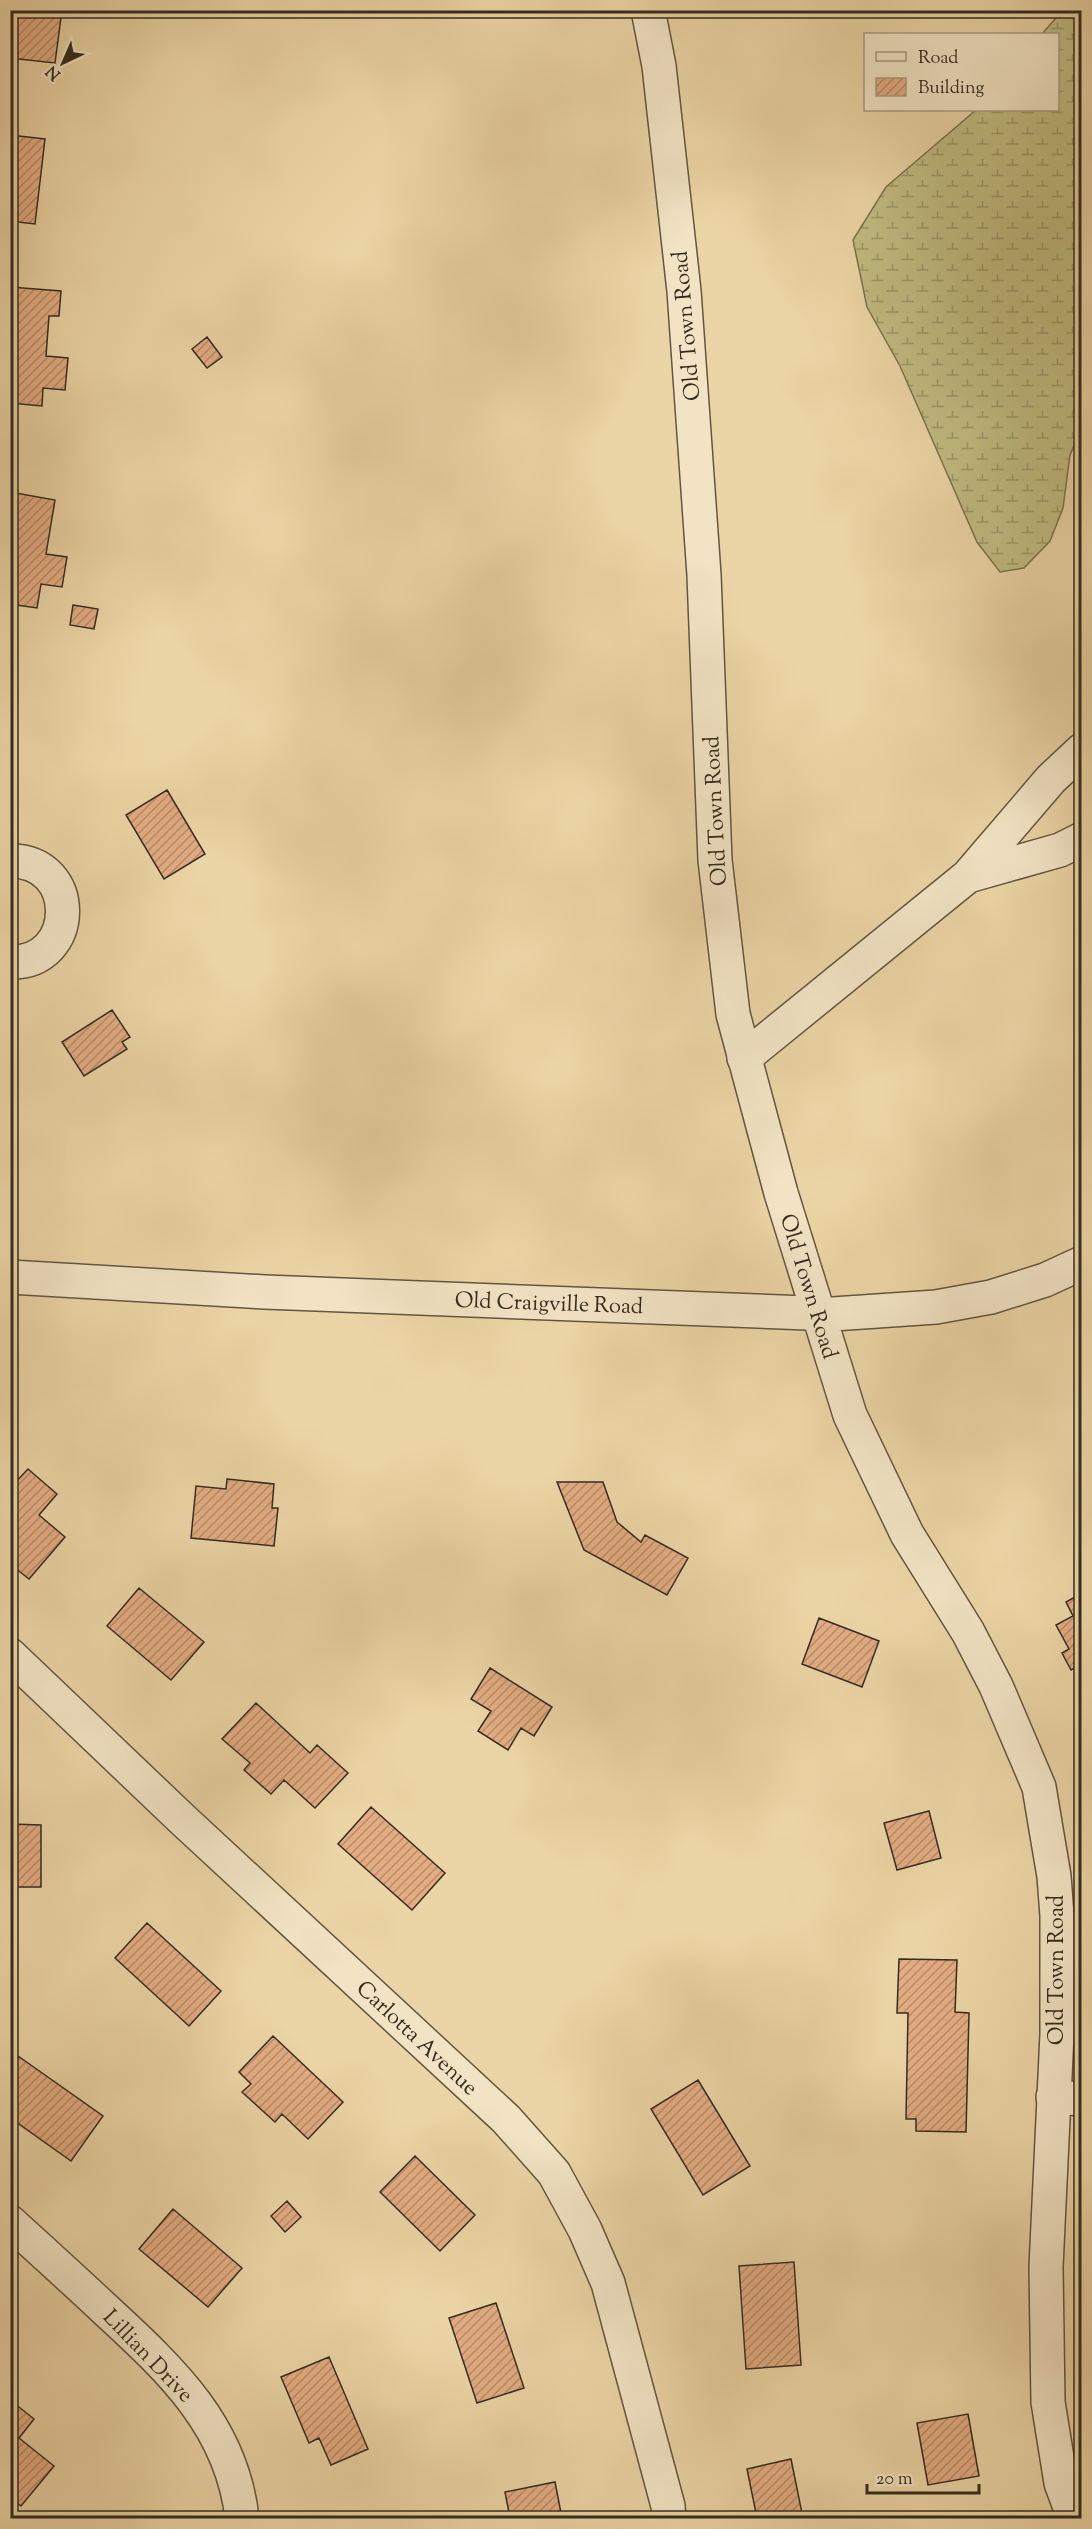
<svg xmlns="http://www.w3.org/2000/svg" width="1092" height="2529" font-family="'Sorts Mill Goudy',serif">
	<defs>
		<pattern id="wetland-marsh" width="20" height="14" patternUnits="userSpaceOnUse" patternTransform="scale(1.5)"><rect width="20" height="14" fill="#c0bb81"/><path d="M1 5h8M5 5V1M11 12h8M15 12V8" fill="none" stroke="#9d9869"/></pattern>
		<pattern id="building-hatch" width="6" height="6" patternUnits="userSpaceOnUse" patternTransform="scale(1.5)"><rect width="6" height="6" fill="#e3ac82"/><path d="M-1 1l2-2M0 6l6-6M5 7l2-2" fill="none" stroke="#b98c6a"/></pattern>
	</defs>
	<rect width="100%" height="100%" fill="#ebd4a5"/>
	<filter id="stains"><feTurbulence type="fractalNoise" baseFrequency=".00333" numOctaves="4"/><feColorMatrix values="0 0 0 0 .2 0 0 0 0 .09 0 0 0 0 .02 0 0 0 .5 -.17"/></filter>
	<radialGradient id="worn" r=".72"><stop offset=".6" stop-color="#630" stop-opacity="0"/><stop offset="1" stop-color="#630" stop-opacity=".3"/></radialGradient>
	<path fill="url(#wetland-marsh)" stroke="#7a7450" stroke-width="1.5" d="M1062,11H1082L1081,430L1070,455L1063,508L1050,541L1024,568L1000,572L977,542L900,366L867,307L853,240L886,187L976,110H1058V34H1042Z"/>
	<path fill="url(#building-hatch)" stroke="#352c20" stroke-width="1.5" d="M14,10H62L55,63L10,58Z
		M10,135L45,139L35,224L10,221Z
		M10,287L61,291L59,316H49L46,356L68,358L65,390L43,388L42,406L10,403Z
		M207,337L222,357L207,368L192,349Z
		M10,492L55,500L46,554L67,557L62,587L41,584L37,608L10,604Z
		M73,605L98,609L94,629L70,625Z
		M10,721L15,740L10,741Z
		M167,790L205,854L164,879L126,815Z
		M112,1010L130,1037L122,1042L127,1049L84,1076L62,1042Z
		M28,1469L57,1494L39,1515L65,1537L29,1579L10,1564V1488Z
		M227,1479L274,1484L272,1508H278L274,1546L191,1538L196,1486L226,1489Z
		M557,1482H603L617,1522L641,1542L645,1535L688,1558L667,1595L584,1550Z
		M139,1588L204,1642L171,1680L107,1626Z
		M1082,1593V1672L1078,1666L1071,1670L1062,1653L1069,1649L1056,1625L1073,1616L1066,1602Z
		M819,1618L879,1641L862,1687L802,1664Z
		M490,1668L552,1707L534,1736L521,1728L508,1750L478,1731L491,1711L471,1699Z
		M256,1703L310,1753L317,1745L348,1773L315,1808L284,1780L271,1794L244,1770L250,1763L222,1739Z
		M371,1807L445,1873L412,1910L338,1844Z
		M929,1811L941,1858L897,1870L884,1823Z
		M10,1824L41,1825V1887H10Z
		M147,1923L221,1991L189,2026L115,1958Z
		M899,1959L957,1960L955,2012L969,2013L966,2132L916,2131V2119H906L908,2013H897Z
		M273,2036L343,2102L308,2139L282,2114L275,2122L242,2092L251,2084L239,2072Z
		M18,2056L103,2116L71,2161L12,2119L18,2111L10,2106V2068Z
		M698,2080L750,2166L703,2195L651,2109Z
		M415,2156L475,2215L440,2251L380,2192Z
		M287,2201L301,2217L285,2232L271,2216Z
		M173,2209L242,2268L208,2307L139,2249Z
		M794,2262L801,2365L746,2369L739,2266Z
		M496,2303L524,2388L477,2403L449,2318Z
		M329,2357L368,2449L331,2465L319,2438L309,2443L281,2377Z
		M14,2403L34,2419L19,2438L54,2466L21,2506L10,2497V2407Z
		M968,2414L979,2476L928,2485L917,2423Z
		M791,2459L803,2518H757L747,2469Z
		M555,2482L562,2518H510L505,2492Z"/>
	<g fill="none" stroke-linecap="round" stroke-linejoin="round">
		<defs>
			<path id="minor" d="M10,861C81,860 79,964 10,962
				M968,876L1060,850L1082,839
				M744,1058L968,876L1051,779L1082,750
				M10,1655L181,1818L506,2119L554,2173L585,2230L608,2283L668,2506L669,2518
				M1053,2097L1082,2099
				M10,2222C43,2252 76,2282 108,2312C172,2371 232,2427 242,2518"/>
			<path id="tertiary" d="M648,10L659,66L684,291L704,575L715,860L733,1014L781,1193L850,1415L907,1534L968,1632L996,1686L1039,1787L1046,1829L1054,1876L1057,1916V2034L1046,2267L1048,2402L1061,2483L1074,2518
				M10,1277L265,1292L833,1314L936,1307L991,1297L1045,1280L1082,1263"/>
		</defs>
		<use href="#minor" stroke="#625641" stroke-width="36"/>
		<use href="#tertiary" stroke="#625641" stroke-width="36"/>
		<use href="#minor" stroke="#f2e3c4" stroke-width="33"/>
		<use href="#tertiary" stroke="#f2e3c4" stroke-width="33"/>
	</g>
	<g text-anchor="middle" stroke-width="5" stroke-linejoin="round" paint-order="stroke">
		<g font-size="22" fill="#352c20" stroke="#f2e3c4">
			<text transform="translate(685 326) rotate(-95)" y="8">Old Town Road</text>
			<text transform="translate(714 811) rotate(-93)" y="8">Old Town Road</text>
			<text transform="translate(810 1286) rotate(73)" y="8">Old Town Road</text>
			<text transform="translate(549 1302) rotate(2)" y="8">Old Craigville Road</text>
			<text transform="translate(1055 1970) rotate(-90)" y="8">Old Town Road</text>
			<text transform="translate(418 2037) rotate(43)" y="8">Carlotta Avenue</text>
			<text transform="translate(149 2355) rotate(46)" y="8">Lillian Drive</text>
		</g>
	</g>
	<rect width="1092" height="2529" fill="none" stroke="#ebd4a5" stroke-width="36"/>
	<rect x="12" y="12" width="1068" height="2505" fill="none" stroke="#352c20" stroke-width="3"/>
	<rect x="18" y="18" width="1056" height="2493" fill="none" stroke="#352c20" stroke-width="1.5"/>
	<rect x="864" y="33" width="195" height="78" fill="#f2e3c4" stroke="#a69a82" stroke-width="1.5"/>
	<rect x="876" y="52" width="30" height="9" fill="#f2e3c4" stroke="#a69a82" stroke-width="1.5"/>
	<text x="918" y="63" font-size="18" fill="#352c20">Road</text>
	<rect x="876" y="78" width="30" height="18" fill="url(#building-hatch)" stroke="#a69a82" stroke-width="1.5"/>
	<text x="918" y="93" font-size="18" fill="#352c20">Building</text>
	<g transform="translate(63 63) rotate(224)" stroke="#f2e3c4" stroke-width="4.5" paint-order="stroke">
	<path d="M0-4.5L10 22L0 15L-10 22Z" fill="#352c20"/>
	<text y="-9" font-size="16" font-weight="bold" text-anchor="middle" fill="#352c20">N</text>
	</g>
	<path d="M867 2484v9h112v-9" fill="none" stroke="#352c20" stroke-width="3"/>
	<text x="876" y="2484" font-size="18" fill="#352c20" stroke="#f2e3c4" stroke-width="4.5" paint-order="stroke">20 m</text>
	<rect width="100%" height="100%" filter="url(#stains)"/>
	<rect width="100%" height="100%" fill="url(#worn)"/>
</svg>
